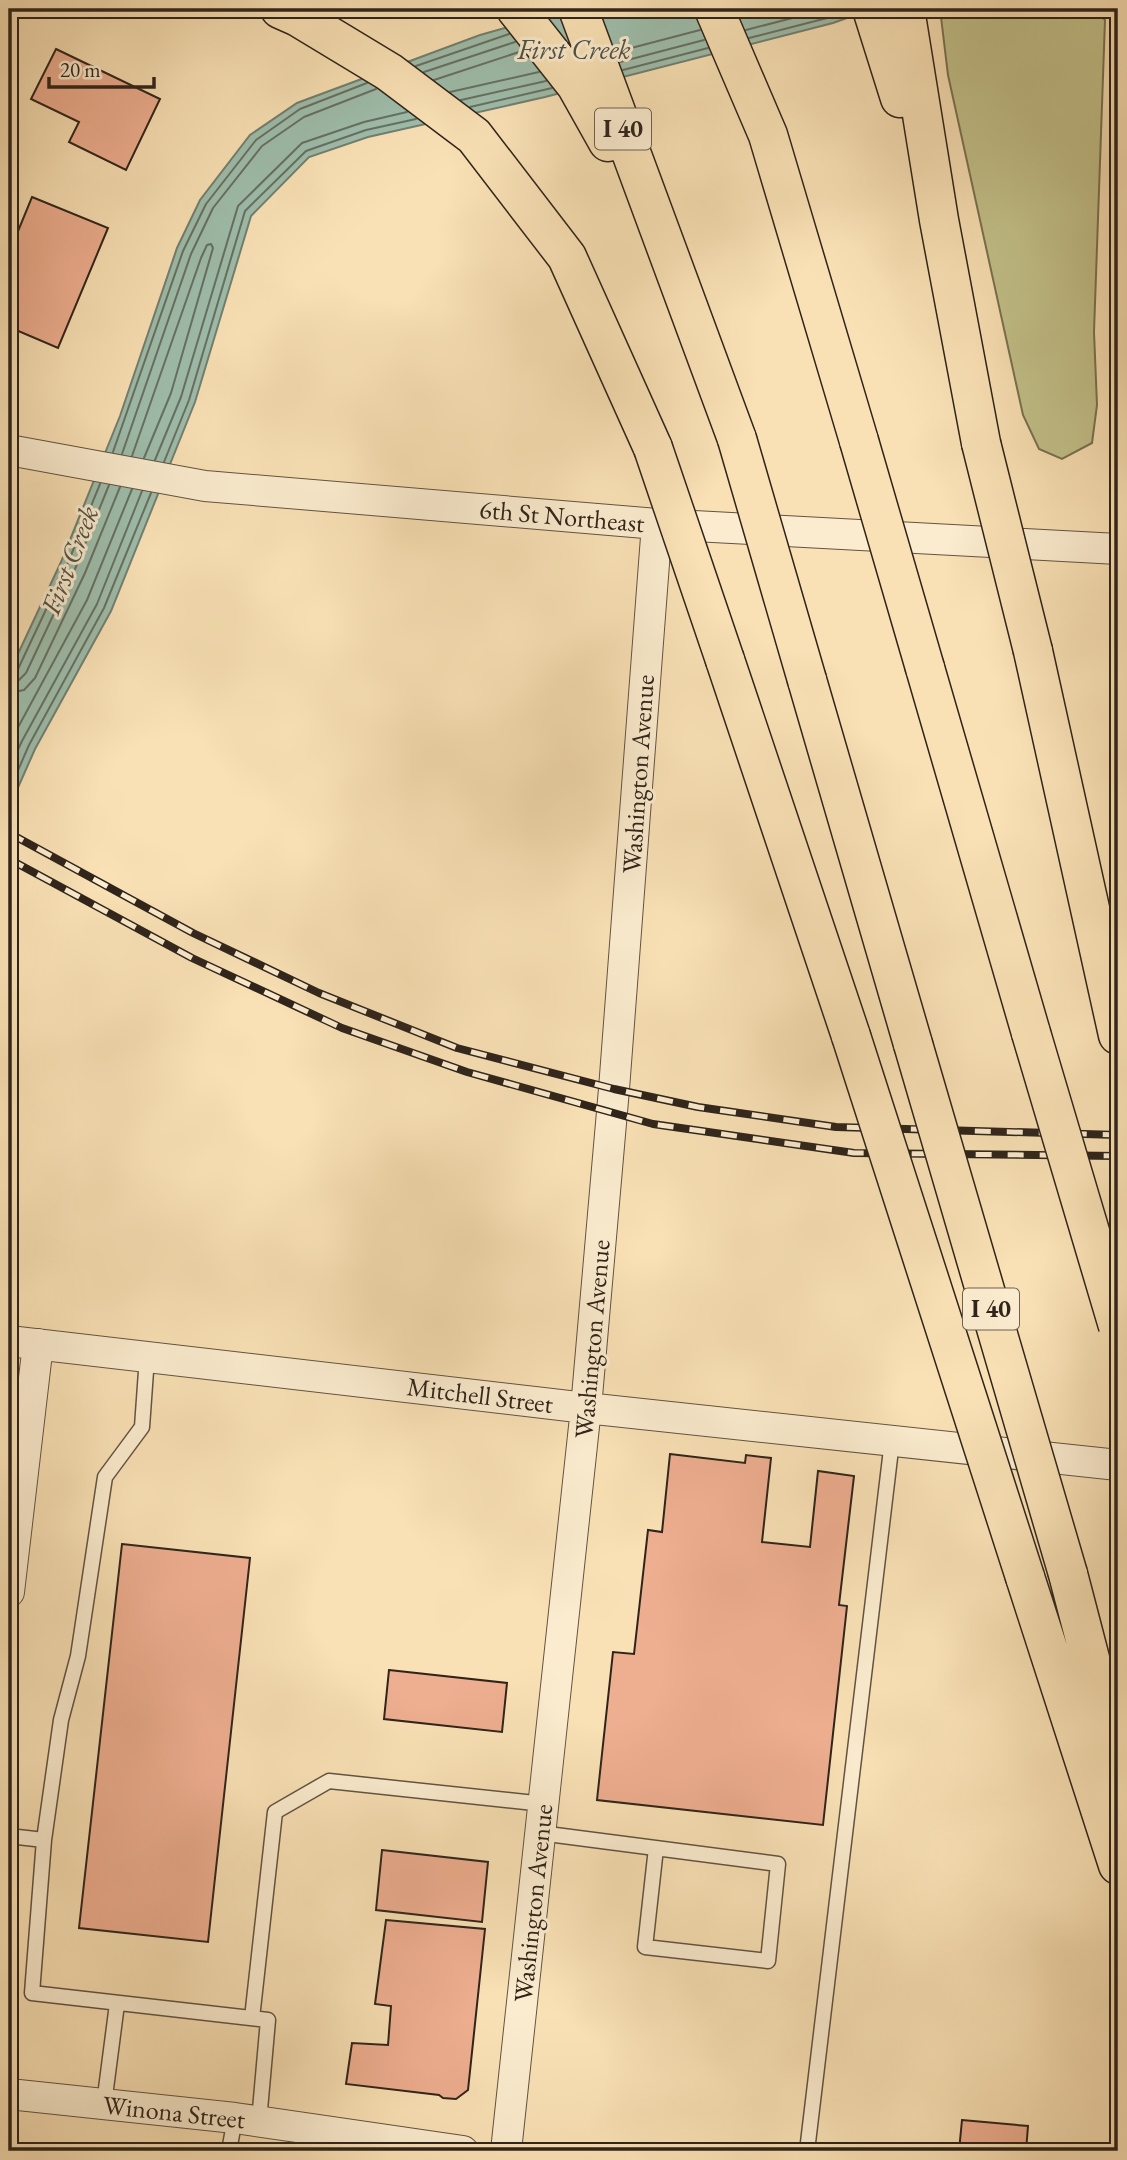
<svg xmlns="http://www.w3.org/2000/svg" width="1127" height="2160" font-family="'EB Garamond',serif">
	<rect width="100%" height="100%" fill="#f9e1b5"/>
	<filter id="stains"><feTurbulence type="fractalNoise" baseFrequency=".00286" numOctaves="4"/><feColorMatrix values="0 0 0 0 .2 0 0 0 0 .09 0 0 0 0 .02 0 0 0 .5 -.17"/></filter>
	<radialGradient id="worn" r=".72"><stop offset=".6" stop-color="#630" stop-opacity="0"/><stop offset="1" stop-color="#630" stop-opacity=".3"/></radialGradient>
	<path fill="#c3c18a" stroke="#797252" stroke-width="2" d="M964,9H1095L1105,20L1094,332L1097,405L1092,443L1062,459L1039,449L1023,415L948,75L941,17Z"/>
	<path fill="#9ebeac" stroke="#728072" stroke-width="2" d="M572,9H872L833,23L545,97L368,137L309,157L251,216L195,402L111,611L35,749L9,808V673L61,562L120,416L177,248L200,200L250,135L297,103L480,35Z"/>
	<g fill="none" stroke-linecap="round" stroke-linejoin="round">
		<path stroke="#667164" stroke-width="2" d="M746,30L827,9
			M749,38L831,17L852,9
			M616,52L700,30
			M620,62L704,40
			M416,66L509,34
			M623,70L708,48
			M424,72L515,42
			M434,80L522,51
			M450,92L539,72
			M461,100L546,81
			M470,107L552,88
			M113,452L183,251L206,204L256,140L300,109L367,83
			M122,454L191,254L213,208L262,146L304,117L376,89
			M132,456L201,258L207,245L211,244L213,248L171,393L144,458
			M155,460L181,397L238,206L302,143L364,122L407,112
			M164,462L189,400L245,211L306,151L366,130L416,119
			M9,674L14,673L18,669L67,565L100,484
			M9,683L19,680L26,673L75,569L109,485
			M9,693L24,690L35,678L85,573L120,487
			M9,744L87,600L132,489
			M9,769L22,741L97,604L142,491
			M9,791L29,745L104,608L151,493"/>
	</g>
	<path fill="#eeae90" stroke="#2f241b" stroke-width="2" d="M56,49L160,99L126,170L69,142L79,122L31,99Z
		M32,197L108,228L58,348L9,327V253Z
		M670,1454L745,1463L746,1455L771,1458L762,1542L810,1547L818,1471L854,1476L839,1605L847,1606L823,1825L597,1800L613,1652L634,1654L648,1530L662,1532Z
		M122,1544L250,1558L208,1942L79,1928Z
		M389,1670L507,1683L502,1732L384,1719Z
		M382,1850L488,1862L482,1922L376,1910Z
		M386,1920L485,1929L468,2090L456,2099L443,2098L439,2095L346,2084L352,2043L388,2045L391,2006L375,2004Z
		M962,2120L1028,2126L1026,2151H959Z"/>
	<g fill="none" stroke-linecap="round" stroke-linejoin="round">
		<defs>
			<path id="service" d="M540,1833L778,1864L768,1961L645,1947L656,1848
				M9,1836L44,1840L32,1993L268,2020L259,2121
				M44,1840L61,1720L78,1656L105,1477L142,1427L147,1357
				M252,2018L275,1812L329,1781L544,1804
				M104,2104L117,2004
				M229,2151L235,2118
				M807,2151L892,1441"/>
			<path id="minor" d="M9,450L205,486L657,524L1118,549
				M9,1341L586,1408L1118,1465
				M9,1592L38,1344
				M9,2094L235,2118L463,2151
				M506,2151L586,1408L614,1089L657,524"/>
			<path id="motorway" d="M280,9L298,17L389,72L474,136L567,257L653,448
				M516,9L576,85L608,142
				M578,9L737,439
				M714,9L768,135L859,441
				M872,9L900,98
				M905,9L939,220L981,443
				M1033,651L1118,1035
				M725,660L851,1036
				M925,668L1031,1033
				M807,680L913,1044
				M1068,1574L1118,1766
				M1025,1577L1118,1865"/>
		</defs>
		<use href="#service" stroke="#625342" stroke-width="17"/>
		<use href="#minor" stroke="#625342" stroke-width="32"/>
		<use href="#motorway" stroke="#2f241b" stroke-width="41"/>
		<use href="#service" stroke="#fbeccf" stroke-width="14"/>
		<use href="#minor" stroke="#fbeccf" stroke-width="30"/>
		<use href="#motorway" stroke="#f9e1b5" stroke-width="38"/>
		<defs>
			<path id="rail" d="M9,833L193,933L319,993L457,1048L614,1089L698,1107L836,1127L1118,1135
				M9,859L192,958L342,1028L467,1072L653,1124L854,1153L1118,1156"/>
		</defs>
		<use href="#rail" stroke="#2f241b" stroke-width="8"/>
		<use href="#rail" stroke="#fbeccf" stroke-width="5" stroke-dasharray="16" stroke-linecap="butt"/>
		<defs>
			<path id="motorway-bridge" d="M737,439L807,680
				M859,441L925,668
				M981,443L1033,651
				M653,448L725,660
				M1031,1033L1118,1326
				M851,1036L1025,1577
				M913,1044L1068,1574"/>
		</defs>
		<use href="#motorway-bridge" stroke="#2f241b" stroke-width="41" stroke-linecap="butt"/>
		<use href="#motorway-bridge" stroke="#f9e1b5" stroke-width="38"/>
	</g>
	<g text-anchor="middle" stroke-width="6" stroke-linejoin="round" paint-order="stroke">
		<g fill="#fbeccf" stroke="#6c6051" stroke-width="2">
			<rect x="595" y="108.5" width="56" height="41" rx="5"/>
			<rect x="963" y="1288.5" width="56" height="41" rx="5"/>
		</g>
		<g font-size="24" font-weight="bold" fill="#2f241b">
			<text x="623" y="137">I 40</text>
			<text x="991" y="1317">I 40</text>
		</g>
		<g font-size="26" fill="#2f241b" stroke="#fbeccf">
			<text transform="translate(562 516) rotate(5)" y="9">6th St Northeast</text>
			<text transform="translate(638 774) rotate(-86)" y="9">Washington Avenue</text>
			<text transform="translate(592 1339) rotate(-85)" y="9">Washington Avenue</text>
			<text transform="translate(480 1395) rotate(7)" y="9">Mitchell Street</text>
			<text transform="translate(533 1903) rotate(-84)" y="9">Washington Avenue</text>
			<text transform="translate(174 2112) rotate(6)" y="9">Winona Street</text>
		</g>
		<g font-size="28" font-style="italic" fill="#505246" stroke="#fbeccf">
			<text x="574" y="59">First Creek</text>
			<text transform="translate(69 560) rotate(-69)" y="10">First Creek</text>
		</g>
	</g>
	<rect width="1127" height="2160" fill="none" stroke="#f9e1b5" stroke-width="35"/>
	<rect x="10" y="10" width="1106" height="2139" fill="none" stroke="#2f241b" stroke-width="3.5"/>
	<rect x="18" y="18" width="1092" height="2125" fill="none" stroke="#2f241b" stroke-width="2"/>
	<path d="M49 77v10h105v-10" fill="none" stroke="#2f241b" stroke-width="3.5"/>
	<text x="60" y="77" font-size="21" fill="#2f241b" stroke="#fbeccf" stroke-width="5" paint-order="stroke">20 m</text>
	<rect width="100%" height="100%" filter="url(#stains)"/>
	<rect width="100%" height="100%" fill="url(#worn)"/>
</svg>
